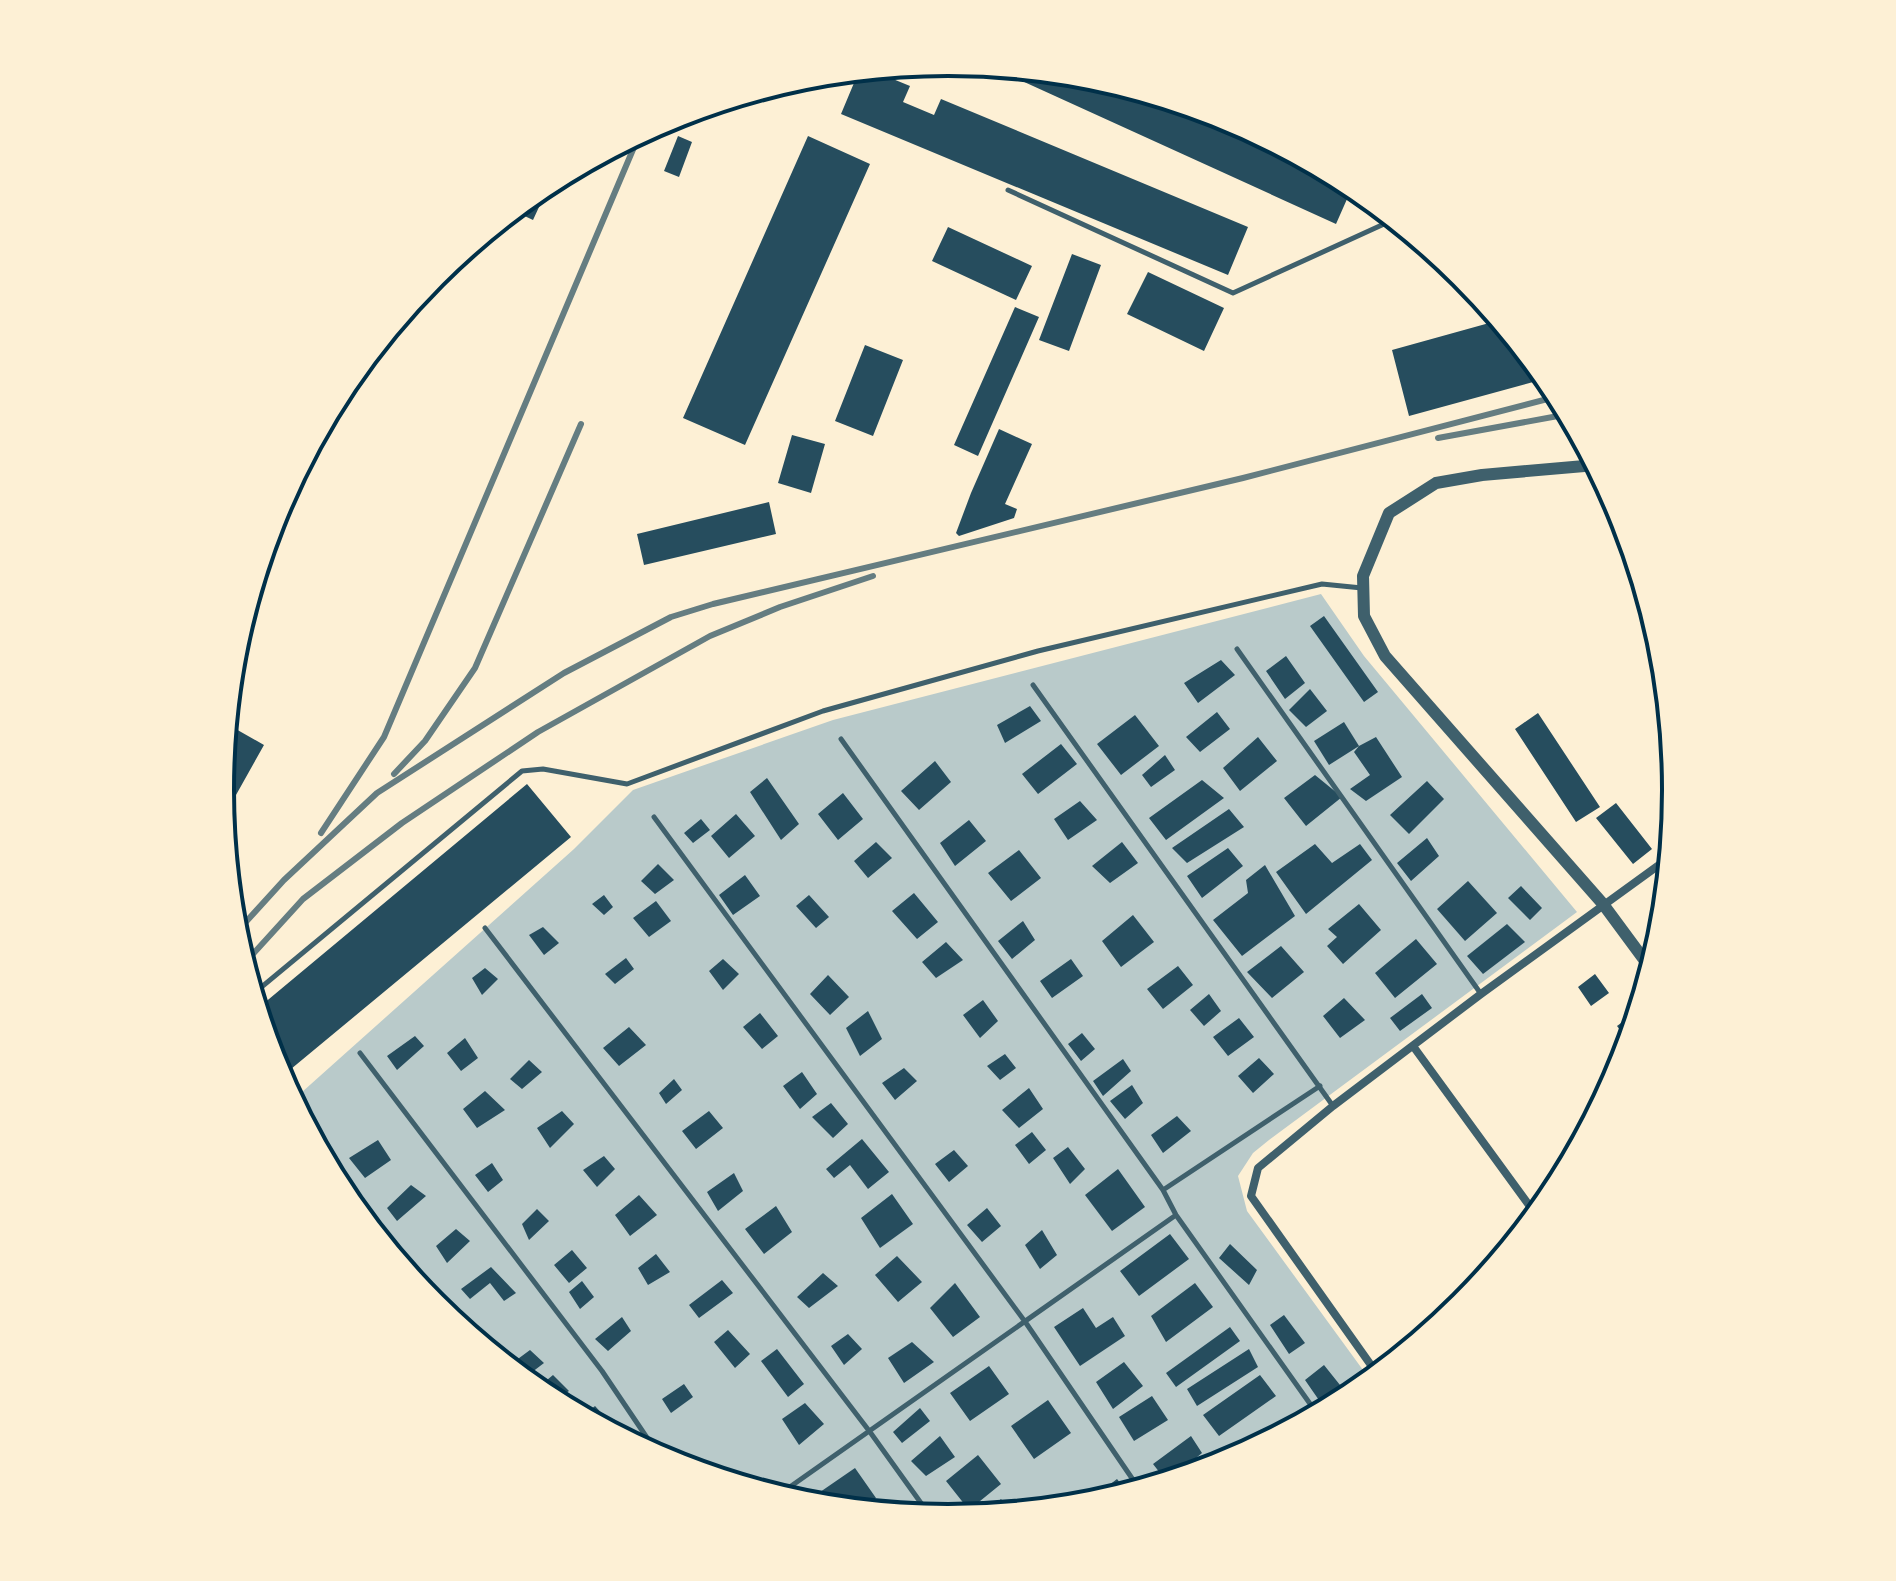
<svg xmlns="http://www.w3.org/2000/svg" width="1896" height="1581" font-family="Roboto,sans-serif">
	<rect width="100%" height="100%" fill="#fdf0d5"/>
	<path fill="#b9caca" d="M1321,594L1364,656L1577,912L1269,1140L1253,1153L1238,1176L1247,1211L1371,1381L1352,1396L1226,1464L1090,1505L948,1519L805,1505L669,1463L543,1396L433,1305L342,1195L292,1101L574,849L633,790L833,720Z"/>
	<path fill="#264d5e" d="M989,66L1091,76L1115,83L1351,190L1336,224Z
		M871,70L910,86L903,102L934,115L941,99L1248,227L1228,275L841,114L859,71Z
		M678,136L692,142L679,177L664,171Z
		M808,136L870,164L745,445L683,418Z
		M551,181L533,220L512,210L544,185Z
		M948,227L1032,266L1016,300L932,261Z
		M1072,254L1101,265L1069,351L1039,340Z
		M1148,272L1224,308L1204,351L1127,314Z
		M1015,307L1039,317L978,456L954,445Z
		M1500,320L1548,378L1409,416L1392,350Z
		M865,345L903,360L873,436L835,421Z
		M999,429L1032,444L1005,504L1017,509L1014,518L959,536L956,533L971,493Z
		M792,435L825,444L811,493L778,483Z
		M769,502L776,534L644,565L637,534Z
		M1324,616L1378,692L1364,702L1310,626Z
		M1286,656L1305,683L1285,699L1266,671Z
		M1221,660L1235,675L1198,703L1184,683Z
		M1310,689L1327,711L1306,727L1289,710Z
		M1030,706L1041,721L1005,743L997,725Z
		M1217,712L1230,729L1200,752L1186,737Z
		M1538,713L1600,807L1576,822L1515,729Z
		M1135,715L1159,746L1121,775L1097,744Z
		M1344,722L1359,746L1329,765L1314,741Z
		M227,724L264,745L222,820L220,790Z
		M1258,737L1277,761L1240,791L1223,768Z
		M1376,737L1402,777L1366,801L1350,789L1370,775L1354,752L1359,746Z
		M1061,744L1077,764L1038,794L1022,774Z
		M1165,755L1175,770L1151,787L1142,775Z
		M935,761L951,782L919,810L901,791Z
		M1315,775L1342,797L1306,826L1284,798Z
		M767,778L799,824L781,840L750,792Z
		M1202,780L1224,798L1166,840L1149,818Z
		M1427,781L1444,799L1409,834L1390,815Z
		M527,784L571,837L291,1069L266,1039L257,1009Z
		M843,793L863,819L838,840L818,814Z
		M1080,801L1097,820L1068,840L1054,819Z
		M1616,803L1652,849L1633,864L1596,818Z
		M1229,809L1244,827L1187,863L1172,848Z
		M736,814L755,836L729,858L711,836Z
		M701,819L710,830L693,843L684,833Z
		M969,820L986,841L955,866L940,843Z
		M1427,838L1439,856L1411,881L1397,863Z
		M876,842L892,858L868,878L854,861Z
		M1122,842L1138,863L1110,883L1092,866Z
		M1315,844L1332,863L1360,844L1372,860L1306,914L1276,872Z
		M1228,848L1243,866L1202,898L1187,876Z
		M1019,850L1041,878L1011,901L988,873Z
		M658,864L674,880L655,894L641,881Z
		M1265,865L1295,916L1242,956L1213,920L1248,893L1246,880Z
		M745,875L760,896L733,915L719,895Z
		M1468,881L1497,913L1465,941L1437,909Z
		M1521,886L1542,908L1530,920L1508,898Z
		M914,893L938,922L917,939L892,911Z
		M604,895L613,907L604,915L592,904Z
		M809,895L829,917L816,928L796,906Z
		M656,901L671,921L649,937L633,918Z
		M1359,904L1381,930L1343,964L1327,946L1337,937L1328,929Z
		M1133,915L1154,942L1121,967L1102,941Z
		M1023,921L1035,940L1012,959L998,941Z
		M1507,924L1525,942L1483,974L1467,956Z
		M543,927L559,943L544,955L529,935Z
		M1416,939L1437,964L1395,998L1375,973Z
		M946,942L963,960L936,978L922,962Z
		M1281,946L1304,972L1272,998L1247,972Z
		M626,958L634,969L615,984L605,974Z
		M723,959L739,974L723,990L709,971Z
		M1071,959L1083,976L1052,998L1040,981Z
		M1178,966L1193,985L1163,1009L1147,989Z
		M485,968L498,979L482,995L472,978Z
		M1595,974L1609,993L1591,1006L1578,987Z
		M828,975L849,997L830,1015L810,994Z
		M1209,994L1221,1011L1204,1026L1190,1010Z
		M1422,994L1432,1008L1400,1031L1390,1018Z
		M1344,998L1365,1020L1340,1038L1323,1016Z
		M983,1000L998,1021L980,1038L963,1015Z
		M868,1011L882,1039L860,1056L846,1028Z
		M1636,1012L1638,1014L1632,1034L1626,1038L1617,1026Z
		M760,1013L778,1036L762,1049L743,1027Z
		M1239,1018L1254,1037L1228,1056L1213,1037Z
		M629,1027L646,1045L619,1066L603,1048Z
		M1082,1033L1095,1049L1081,1061L1068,1044Z
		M415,1036L424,1046L397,1070L387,1056Z
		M465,1038L478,1058L461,1071L447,1053Z
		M1005,1054L1016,1068L1000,1080L987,1066Z
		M1259,1058L1274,1074L1253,1093L1238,1076Z
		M1123,1059L1131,1071L1103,1096L1093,1081Z
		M529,1060L542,1072L522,1089L510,1079Z
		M904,1068L917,1081L895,1100L882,1083Z
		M802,1072L817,1094L800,1109L783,1086Z
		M674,1079L682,1090L666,1104L659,1093Z
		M1132,1085L1143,1103L1125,1119L1110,1101Z
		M1029,1088L1043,1109L1019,1128L1002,1110Z
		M485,1091L505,1110L477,1128L463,1109Z
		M831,1103L848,1124L833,1138L812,1117Z
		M562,1111L574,1124L550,1148L537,1128Z
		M709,1111L723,1128L696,1149L682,1131Z
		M1177,1116L1191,1131L1163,1153L1151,1135Z
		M1032,1132L1046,1150L1029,1164L1015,1145Z
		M862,1139L889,1172L868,1189L850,1165L834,1178L826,1169Z
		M378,1140L391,1160L365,1178L349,1158Z
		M1068,1147L1085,1169L1070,1184L1053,1158Z
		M954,1150L968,1166L949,1182L935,1164Z
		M604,1156L615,1169L597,1187L583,1170Z
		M492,1163L503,1180L488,1192L475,1175Z
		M1118,1169L1145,1207L1112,1231L1085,1195Z
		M734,1173L743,1191L718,1211L707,1192Z
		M411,1185L426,1196L397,1221L387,1208Z
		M892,1194L913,1224L880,1248L861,1218Z
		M639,1195L657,1215L630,1236L615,1215Z
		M776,1206L792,1232L764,1254L745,1229Z
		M987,1208L1001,1226L982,1242L967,1225Z
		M537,1209L549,1221L529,1240L522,1224Z
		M456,1229L470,1241L447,1263L436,1246Z
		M1042,1230L1057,1255L1040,1269L1025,1245Z
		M1170,1234L1189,1259L1139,1296L1120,1271Z
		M1230,1244L1257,1270L1249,1285L1219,1258Z
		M572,1250L587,1268L569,1283L554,1265Z
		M656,1254L670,1272L648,1285L638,1268Z
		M897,1256L922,1282L898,1302L875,1275Z
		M491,1267L516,1293L504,1301L490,1283L470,1299L461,1289Z
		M823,1273L838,1286L809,1308L797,1297Z
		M722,1280L733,1293L699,1318L689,1305Z
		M582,1281L594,1297L580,1309L569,1292Z
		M955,1283L980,1317L953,1337L930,1308Z
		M1195,1283L1213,1307L1166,1342L1151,1316Z
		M1083,1308L1096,1328L1113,1317L1125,1336L1080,1366L1054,1327Z
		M1284,1315L1305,1343L1289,1354L1270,1325Z
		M622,1317L631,1331L608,1351L595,1339Z
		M1230,1327L1240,1341L1176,1387L1166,1373Z
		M728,1330L750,1354L735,1368L714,1342Z
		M848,1334L862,1349L844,1365L831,1346Z
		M912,1342L934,1362L904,1383L888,1358Z
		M777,1349L804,1384L788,1397L761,1361Z
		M1249,1349L1258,1367L1197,1406L1187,1389Z
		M530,1350L544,1363L523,1379L507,1367Z
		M1124,1362L1143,1386L1113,1409L1096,1382Z
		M1324,1365L1344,1390L1323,1406L1305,1380Z
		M989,1366L1009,1394L970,1421L950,1393Z
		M553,1375L569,1391L553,1401L541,1385Z
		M1260,1375L1276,1396L1219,1436L1203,1415Z
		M684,1384L693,1397L671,1413L662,1399Z
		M1152,1396L1168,1420L1134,1441L1119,1417Z
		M1048,1400L1071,1433L1034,1459L1011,1426Z
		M805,1403L824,1424L799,1445L782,1419Z
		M595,1406L617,1430L613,1434L582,1417Z
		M920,1408L930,1421L902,1443L893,1432Z
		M940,1436L955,1457L926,1476L911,1461Z
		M1191,1436L1202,1453L1167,1482L1153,1464Z
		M978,1455L1001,1484L969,1510L946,1481Z
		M855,1468L876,1498L859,1510L810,1505L807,1501Z
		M1117,1479L1128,1493L1082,1506Z
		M1001,1499L1012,1513L982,1516Z"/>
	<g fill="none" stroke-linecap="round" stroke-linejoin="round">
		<path stroke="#3f606c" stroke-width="5" d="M1008,190L1233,293L1395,219
			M1237,649L1481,994
			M1033,685L1333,1106
			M841,739L1163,1190L1176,1215L1318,1415
			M654,817L1026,1323L1140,1490
			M485,928L870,1432L931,1517
			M252,995L522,771L543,769L627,784L823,711L1038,651L1322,584L1362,588
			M360,1053L602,1371L662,1460
			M1163,1190L1320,1086
			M777,1496L1176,1215"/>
		<path stroke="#3f606c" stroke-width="8" d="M1413,1046L1537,1216
			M1378,1375L1251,1196L1258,1168L1333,1106L1481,994L1670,857"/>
		<path stroke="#3f606c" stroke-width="12" d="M1596,465L1482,475L1436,483L1389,513L1363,576L1364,616L1385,656L1603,904L1651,969"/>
		<path stroke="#657d81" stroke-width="6" d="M1438,438L1569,414
			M394,774L425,741L475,668L581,424
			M321,833L384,737L640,133
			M234,935L284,880L377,793L564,673L671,617L713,604L1243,478L1559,396
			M243,965L303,899L402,823L538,732L710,636L780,607L873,576"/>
	</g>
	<path d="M0 0H1896V1581H0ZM234 790a714 714 0 1 1 1428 0a714 714 0 1 1-1428 0Z" fill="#fdf0d5" fill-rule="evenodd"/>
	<path fill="none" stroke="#003049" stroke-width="4" d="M234 790a714 714 0 1 1 1428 0a714 714 0 1 1-1428 0Z"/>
</svg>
